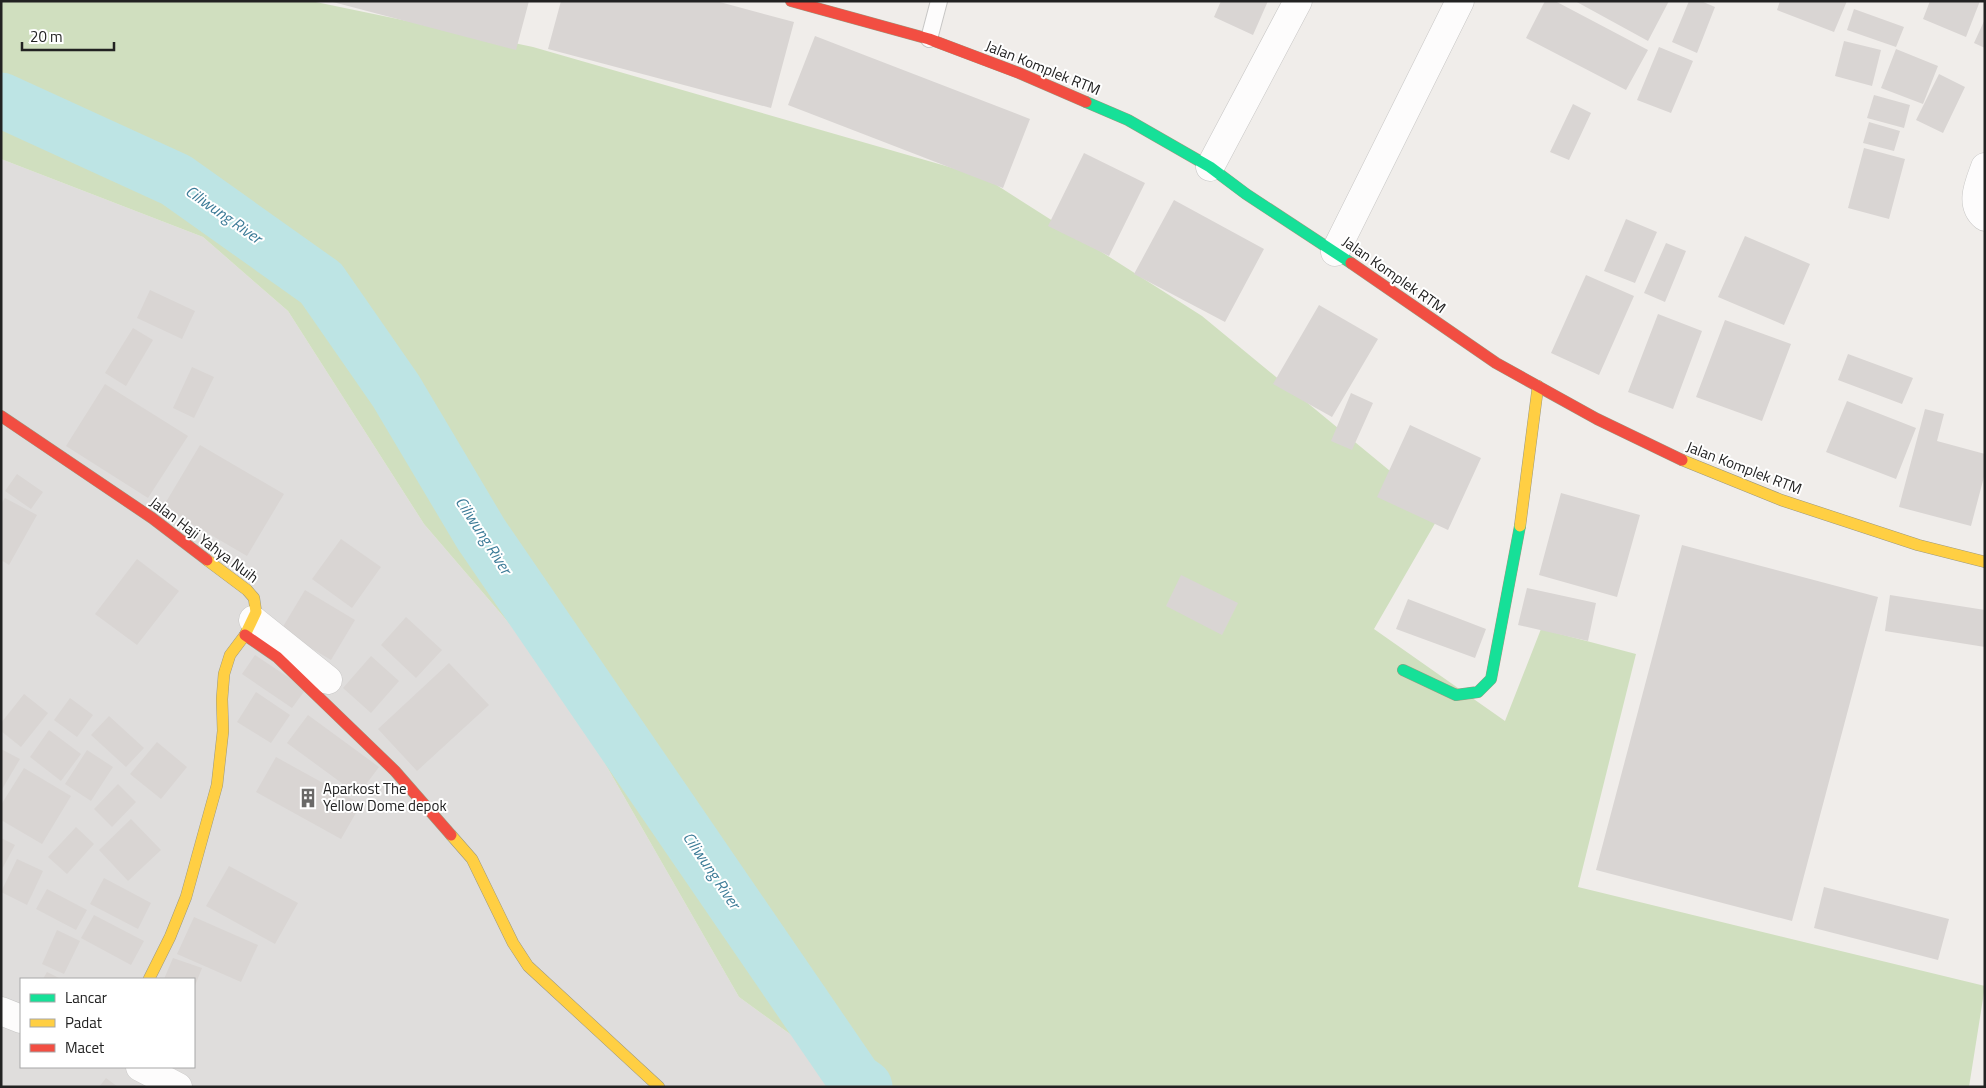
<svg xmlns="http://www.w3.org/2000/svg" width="1986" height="1088" font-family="'Titillium Web',sans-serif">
	<rect width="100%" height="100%" fill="#f0edea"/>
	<path fill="#dfdddc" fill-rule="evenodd" d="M1,159L203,237L288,311L424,524L556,678L739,997L863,1087H1ZM21,979H194V1067H21Z"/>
	<path fill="#d0dfbf" d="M1,1H311L533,47L984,177L1202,316L1441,513L1374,629L1505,721L1541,629L1636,654L1578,887L1985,986L1969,1087H863L739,997L556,678L424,524L288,311L203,237L1,159Z"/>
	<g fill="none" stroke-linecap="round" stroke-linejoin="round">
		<path stroke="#bde4e4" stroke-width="55" d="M1,100L176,180L321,283L396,391L481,534L855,1080L865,1087"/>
	</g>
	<path fill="#d9d5d3" d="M329,1H529L516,50Z
		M561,1H716L794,22L771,108L548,49Z
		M1221,1H1268L1253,35L1214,17Z
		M1545,1H1555L1648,50L1626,90L1526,38Z
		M1575,1H1669L1648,41Z
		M1689,1H1701L1715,7L1697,53L1672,42Z
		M1780,1H1847L1834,32L1777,10Z
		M1930,1H1980L1966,37L1923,19Z
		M1854,9L1904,27L1896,47L1847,30Z
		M1985,19V48L1974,43Z
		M815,36L1030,119L1003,188L788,105Z
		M1844,41L1881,50L1872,86L1835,76Z
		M1659,47L1693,61L1671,113L1637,100Z
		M1896,49L1938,66L1923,104L1881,88Z
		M1939,74L1965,87L1943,133L1916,120Z
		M1874,95L1910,105L1904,128L1867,118Z
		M1573,104L1591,113L1569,160L1550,152Z
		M1869,122L1900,131L1894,151L1863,143Z
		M1864,148L1905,159L1889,219L1848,208Z
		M1084,153L1145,183L1109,256L1048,226Z
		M1174,200L1264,249L1225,322L1134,274Z
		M1626,219L1657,232L1635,283L1604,271Z
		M1745,236L1810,264L1784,325L1718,297Z
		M1666,243L1686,251L1665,302L1644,293Z
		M1586,275L1634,296L1599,375L1551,353Z
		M150,290L195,311L182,339L137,318Z
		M1319,305L1378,339L1332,417L1273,384Z
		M1658,314L1702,331L1673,409L1628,392Z
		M1725,320L1791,344L1762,421L1696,397Z
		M133,328L153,340L126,386L105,373Z
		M1848,354L1913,378L1902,404L1838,380Z
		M192,367L214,377L194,418L173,408Z
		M105,384L188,436L148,498L66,446Z
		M1351,393L1373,403L1352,450L1331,441Z
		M1847,401L1916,428L1896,479L1826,452Z
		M1925,409L1944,414L1937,441L1985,454V473L1971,526L1899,507Z
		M1410,425L1481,458L1448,530L1377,497Z
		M200,445L284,494L247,556L163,507Z
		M17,474L43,492L31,509L5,491Z
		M1561,493L1640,515L1617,597L1539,575Z
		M5,498L37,515L9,565L1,560V504Z
		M341,539L381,567L352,608L312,579Z
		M1682,545L1878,597L1792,921L1596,870Z
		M137,559L179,591L137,645L95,614Z
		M1181,575L1238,603L1222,635L1166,606Z
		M1527,588L1596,603L1588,641L1518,625Z
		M305,590L355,620L331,660L281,630Z
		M1890,595L1985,610V647L1885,631Z
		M1408,599L1486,629L1475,658L1396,629Z
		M406,617L442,650L416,678L381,645Z
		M255,655L306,689L292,708L242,674Z
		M371,656L399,681L371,713L343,688Z
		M449,663L489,705L417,771L378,729Z
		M256,692L290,715L271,743L237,722Z
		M24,694L48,713L21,747L1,731V723Z
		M70,698L93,715L77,737L54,720Z
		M308,715L379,767L358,795L287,743Z
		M109,716L144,748L126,767L91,735Z
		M49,730L81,754L61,781L30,757Z
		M157,742L187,767L161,799L130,774Z
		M1,749L20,759L1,791Z
		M87,750L113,767L91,801L65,784Z
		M276,757L361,804L341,839L256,792Z
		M24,768L71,796L42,844L1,820V805Z
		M118,784L136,802L112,827L94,809Z
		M131,819L161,850L128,881L99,850Z
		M76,827L94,844L67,874L48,857Z
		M1,838L15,845L1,871Z
		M17,859L43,871L27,905L1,892Z
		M229,866L298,903L275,944L206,906Z
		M104,878L151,903L138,929L90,904Z
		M1824,887L1949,919L1938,960L1814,928Z
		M47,889L87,910L76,930L36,909Z
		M94,915L144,941L131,965L81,938Z
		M194,917L258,945L241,982L177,954Z
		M57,930L80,941L64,974L42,964Z
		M173,958L202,968L194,988V979H164Z
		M47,972L61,979H43Z
		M106,1078L118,1087H99Z"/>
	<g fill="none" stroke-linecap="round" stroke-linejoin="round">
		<defs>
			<path id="lane" d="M929,39L939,1"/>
			<path id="street" d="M1210,167L1298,1
				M1985,167C1979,184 1969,204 1985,217
				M1335,252L1460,1
				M253,620L328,680
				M1,1011L21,1019
				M140,1067L178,1087"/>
			<path id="fast" d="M1086,102L1128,120L1210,167L1246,194L1351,263
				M1403,670L1456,695L1478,692L1491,679L1520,526"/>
			<path id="slow" d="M1682,460L1781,500L1918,545L1985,562
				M1520,526L1538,386
				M451,835L472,859L513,943L528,966L659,1087
				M149,979L170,937L186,897L217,785L223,731L222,699L224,674L230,655L245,635L256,612L254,598L247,590L207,560"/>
			<path id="jam" d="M791,1L929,39L1019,73L1086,102
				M1351,263L1496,363L1597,419L1682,460
				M1,416L152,518L207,560
				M245,635L277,657L395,771L451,835"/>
		</defs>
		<use href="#lane" stroke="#c7c6c5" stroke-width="18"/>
		<use href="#street" stroke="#c7c6c5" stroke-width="29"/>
		<use href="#fast" stroke="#9c9980" stroke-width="12"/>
		<use href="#slow" stroke="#9c9980" stroke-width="12"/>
		<use href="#jam" stroke="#9c9980" stroke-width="12"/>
		<use href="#lane" stroke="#fdfcfc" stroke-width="16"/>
		<use href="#street" stroke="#fdfcfc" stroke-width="28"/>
		<use href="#fast" stroke="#16e098" stroke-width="11"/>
		<use href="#slow" stroke="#ffcf43" stroke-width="11"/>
		<use href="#jam" stroke="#f24e42" stroke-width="11"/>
	</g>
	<defs>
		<symbol id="building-bare" viewBox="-9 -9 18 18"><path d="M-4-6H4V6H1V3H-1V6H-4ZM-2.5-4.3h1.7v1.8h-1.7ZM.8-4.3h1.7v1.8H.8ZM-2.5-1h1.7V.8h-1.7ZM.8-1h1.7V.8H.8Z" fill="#6a6968" stroke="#fff" stroke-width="2.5" paint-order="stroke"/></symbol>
	</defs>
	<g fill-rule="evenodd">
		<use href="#building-bare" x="294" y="784" width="28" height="28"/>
	</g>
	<g text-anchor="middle" stroke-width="4" stroke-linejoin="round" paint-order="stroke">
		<g font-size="15" fill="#222" stroke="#fff">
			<text transform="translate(1043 68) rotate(22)" y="5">Jalan Komplek RTM</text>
			<text transform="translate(1394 275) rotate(35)" y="5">Jalan Komplek RTM</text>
			<text transform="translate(1744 468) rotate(21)" y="5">Jalan Komplek RTM</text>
			<text transform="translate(204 540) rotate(37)" y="5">Jalan Haji Yahya Nuih</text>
		</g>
		<g font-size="15" fill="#222" stroke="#fff" text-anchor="start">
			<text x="323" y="794">Aparkost The<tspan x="323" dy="17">Yellow Dome depok</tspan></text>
		</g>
		<g font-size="16" font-style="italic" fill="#3c7b97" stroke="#fff">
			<text transform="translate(224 214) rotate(35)" y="6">Ciliwung River</text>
			<text transform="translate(484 535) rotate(57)" y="6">Ciliwung River</text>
			<text transform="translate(712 870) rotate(56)" y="6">Ciliwung River</text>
		</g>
	</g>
	<rect width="1986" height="1088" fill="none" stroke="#222222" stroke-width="5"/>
	<rect x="20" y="978" width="175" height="90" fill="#ffffff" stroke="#a7a7a7"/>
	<rect x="30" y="994" width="25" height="8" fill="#16e098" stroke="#a7a7a7"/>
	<text x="65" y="1003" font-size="15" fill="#222222">Lancar</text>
	<rect x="30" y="1019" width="25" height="8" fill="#ffcf43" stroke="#a7a7a7"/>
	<text x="65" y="1028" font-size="15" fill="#222222">Padat</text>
	<rect x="30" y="1044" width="25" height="8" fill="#f24e42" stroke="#a7a7a7"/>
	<text x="65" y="1053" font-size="15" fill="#222222">Macet</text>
	<path d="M22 42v8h92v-8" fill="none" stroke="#222222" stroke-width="2.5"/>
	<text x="30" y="42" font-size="15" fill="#222222" stroke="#ffffff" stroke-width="4" paint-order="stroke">20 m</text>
</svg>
